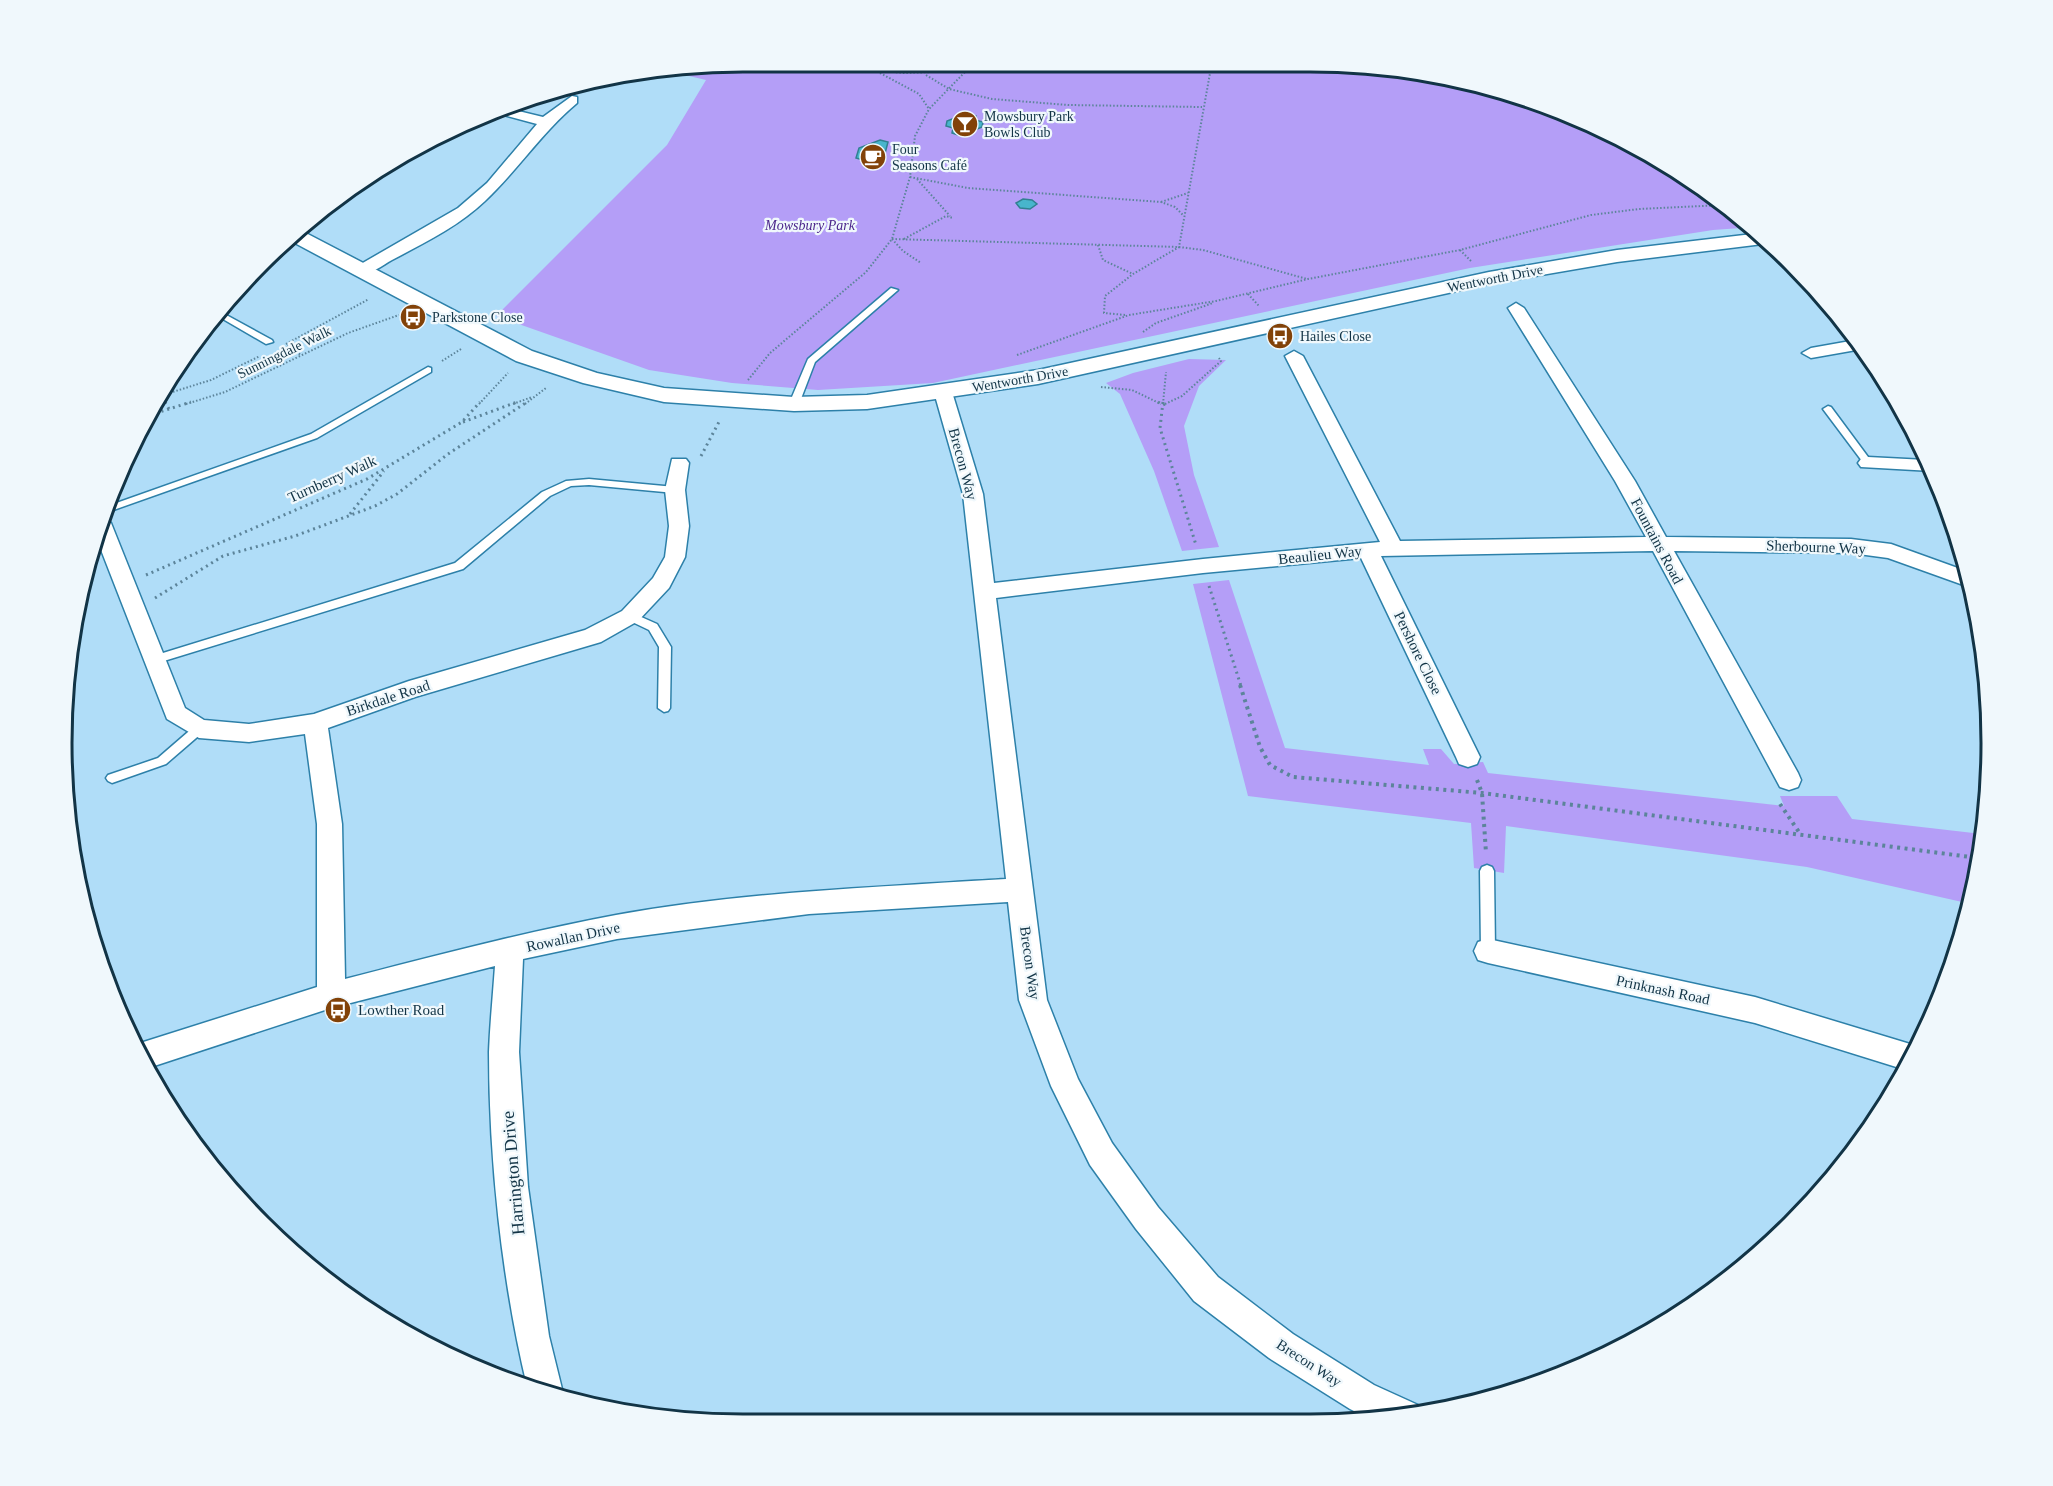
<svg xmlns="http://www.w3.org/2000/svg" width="2053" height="1486" font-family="Georgia,serif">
	<rect width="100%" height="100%" fill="#b0ddf8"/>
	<path fill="#b49ef7" d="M743,62H1310L1443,75L1570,113L1651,153L1755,227L1713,230L1470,268L933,383L818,390L732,383L649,370L496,316L667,145L706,80L668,71Z
		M1189,359L1226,360L1199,386L1184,426L1194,475L1219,547L1182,551L1154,471L1120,394L1106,383L1133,373Z
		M1229,580L1285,748L1429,765L1423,749H1441L1454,764L1483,762L1488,773L1784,806L1780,796H1837L1852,819L1982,834L1971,904L1807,867L1506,826L1504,873L1474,868L1471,823L1248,796L1193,584Z"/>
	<path fill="#48b5cc" stroke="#318091" stroke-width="1.5" d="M967,113L976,116L975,120L983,122L982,127L961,136L952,133L953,128L946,126L947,121Z
		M880,140L888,142L883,161L873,163L856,158L859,148Z
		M1023,199L1032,200L1037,204L1030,209L1020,208L1016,203Z"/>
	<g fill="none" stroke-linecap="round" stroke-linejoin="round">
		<defs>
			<path id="service" d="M891,288L898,290L815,362L799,404L794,407L791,406L789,404L808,359Z
				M219,311L272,340L273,342L266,344L216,315Z
				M428,367L431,368V372L317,438L105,513L108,506L311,434Z
				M1828,406L1831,407L1871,461V465H1865L1823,409Z
				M589,479L675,487L680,490L675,493L589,485L571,486L550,496L463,569L154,664L148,660L150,657L455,563L542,492L566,481Z
				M630,612L657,624L671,647L670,708L668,711L664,712L658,708L659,647L649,630L626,619L625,616Z
				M199,724L203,726L205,729L203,732L166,764L112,783L108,781L106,778L108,775L158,758L195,726Z
				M1487,865L1492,867L1494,871L1495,951L1493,955L1488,957L1483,955L1481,951L1480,871L1482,867Z"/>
			<path id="minor" d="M572,96L577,97V103C542,132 518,170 485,201C459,226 424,243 392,260C381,266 367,278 354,274L352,271L354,268L458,208L487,183L537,124L489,111L502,107L543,117Z
				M1516,303L1524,308L1635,481L1666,537L1851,539L1891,544L1966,571L1969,587L1888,558L1851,553L1674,551L1798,773L1801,780L1798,787L1789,790L1780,787L1653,551L1381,556L1480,757L1477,764L1468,767L1459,764L1456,757L1361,558L1203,573L996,598L1047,1000L1078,1079L1112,1143L1158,1207L1218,1277L1293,1334L1374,1385L1418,1405L1422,1414L1399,1419H1370L1350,1409L1269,1358L1194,1301L1136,1229L1090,1165L1051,1086L1019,1000L1008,902L809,914L617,939L523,959L519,1052L528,1187L549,1336L563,1393L561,1399L527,1386C502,1282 489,1160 489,1052C490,1024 493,995 495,966L331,1008L145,1069L134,1045L317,987V824L305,734L249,742L199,738L167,719L96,537L103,517L111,523L185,708L204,720L249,724L314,714L409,681L585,630L622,611L653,578L665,557L669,526L665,490L672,459H686L689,463L685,490L689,526L685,557L669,588L638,621L601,642L415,697L328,728L342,824L345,979C435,956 525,932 616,915C744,892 876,887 1006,879L963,494L934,392L937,388H949L952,392L983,494L994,583L1203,559L1380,542L1285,356L1294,351L1303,356L1400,541L1646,537L1615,481L1508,308Z
				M1856,340L1862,349L1811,358L1802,353L1811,348Z
				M1868,457L1926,460L1932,471L1861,467L1858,463L1861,459Z
				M1488,939L1755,997L1920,1047L1906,1070L1755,1023L1488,963L1478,960L1474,951L1478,942Z"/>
			<path id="tertiary" d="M302,231L532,351L597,373L664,388L794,397L867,395L1038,370L1489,272L1617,250L1761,233L1771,243L1617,262L1489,284L1038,384L867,409L794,411L664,402L583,383L516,361L291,241Z"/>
		</defs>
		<use href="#service" stroke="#2d80a9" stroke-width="3"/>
		<use href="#minor" stroke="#2d80a9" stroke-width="3"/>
		<use href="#tertiary" stroke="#2d80a9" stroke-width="3"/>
		<path stroke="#5c849a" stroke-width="2" stroke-dasharray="1.5 2" stroke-linecap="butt" d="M802,62L903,73L965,71
			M1196,62L1210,71
			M880,73L919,94L929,109
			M926,75L949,89L992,99L1068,105L1202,107
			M910,177L968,188L1161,202L1175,207L1184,216
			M917,179L950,216
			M1161,202L1188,193
			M892,239L1179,247L1203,250L1307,279
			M892,239L903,251L921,263
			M904,239L946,216L953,218
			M1098,245L1103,260L1133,274
			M1460,250L1472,262
			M1248,294L1259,306
			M1125,315L1104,313L1105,296L1133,274L1179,247L1212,62
			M1143,332L1156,323L1213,303
			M286,344L369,299
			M287,346L301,355
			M1017,355L1129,315L1216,301L1308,279L1460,250L1591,215L1639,209L1724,205
			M442,361L461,349
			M748,380L770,353L866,272L892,239L910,177L915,136L929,109L966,71L991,62
			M1101,387L1132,390L1161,404
			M163,395L211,380L260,356
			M162,396L166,404
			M186,404L225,392L348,333L399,315
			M479,404L508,373
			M513,404L532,397
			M525,404L546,388
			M1163,404L1166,372
			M1165,404L1182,396L1221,361L1219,358"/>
		<path stroke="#5c849a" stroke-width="3" stroke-dasharray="2 4" stroke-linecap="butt" d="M165,402L169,409
			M1158,402L1163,405L1168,402
			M1163,402L1160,428L1196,545
			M150,415L191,402
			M463,422L517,402
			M701,456L720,420
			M350,514L384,471
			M146,575L367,479L462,422L480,402
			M1209,586L1241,686
			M155,598L223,556L295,536L375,506L397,494L448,454L527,402"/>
		<path stroke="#5c849a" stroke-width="4" stroke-dasharray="3 4.5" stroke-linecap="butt" d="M1240,685L1260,747L1270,765L1293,777L1482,793L1978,858
			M1477,780L1482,793L1486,853
			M1780,804L1801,835"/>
		<use href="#service" fill="#fff" fill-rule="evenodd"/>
		<use href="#minor" fill="#fff" fill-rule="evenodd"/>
		<use href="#tertiary" fill="#fff" fill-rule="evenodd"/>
	</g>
	<defs>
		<symbol id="bar-disc" viewBox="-11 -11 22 22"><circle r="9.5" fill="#824208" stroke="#f0f8fc"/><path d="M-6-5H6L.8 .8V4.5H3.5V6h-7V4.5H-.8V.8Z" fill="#fff"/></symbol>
		<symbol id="cafe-disc" viewBox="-11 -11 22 22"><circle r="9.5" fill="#824208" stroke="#f0f8fc"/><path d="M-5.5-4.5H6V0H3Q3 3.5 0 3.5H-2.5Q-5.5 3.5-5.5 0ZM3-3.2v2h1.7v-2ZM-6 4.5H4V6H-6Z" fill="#fff"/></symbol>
		<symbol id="bus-disc" viewBox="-11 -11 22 22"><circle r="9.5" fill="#824208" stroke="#f0f8fc"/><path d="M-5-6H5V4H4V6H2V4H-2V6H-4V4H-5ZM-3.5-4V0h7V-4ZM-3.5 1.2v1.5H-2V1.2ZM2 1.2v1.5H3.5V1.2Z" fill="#fff"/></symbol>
	</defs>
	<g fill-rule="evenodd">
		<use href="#bar-disc" x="950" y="109" width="30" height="30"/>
		<use href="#cafe-disc" x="858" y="142" width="30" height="30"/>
		<use href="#bus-disc" x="398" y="302" width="30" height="30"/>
		<use href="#bus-disc" x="1265" y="321" width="30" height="30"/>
		<use href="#bus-disc" x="323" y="995" width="30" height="30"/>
	</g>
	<g text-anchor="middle" stroke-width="4.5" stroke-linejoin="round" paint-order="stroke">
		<g font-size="14" fill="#123446" stroke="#f0f8fc" text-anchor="start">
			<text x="984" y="121">Mowsbury Park<tspan x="984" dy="16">Bowls Club</tspan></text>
			<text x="892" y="154">Four<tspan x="892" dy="16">Seasons Café</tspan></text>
			<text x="432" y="322">Parkstone Close</text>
			<text x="1300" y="341">Hailes Close</text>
		</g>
		<g font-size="14" font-style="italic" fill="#4c268c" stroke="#f0f8fc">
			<text x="810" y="230">Mowsbury Park</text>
		</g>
		<g font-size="14" fill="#123446" stroke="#f0f8fc">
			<text transform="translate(1495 278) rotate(-11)" y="5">Wentworth Drive</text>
			<text transform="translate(284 352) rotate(-26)" y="5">Sunningdale Walk</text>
			<text transform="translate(1020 379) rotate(-10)" y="5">Wentworth Drive</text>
		</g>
		<g font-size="15" fill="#123446" stroke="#f0f8fc">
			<text transform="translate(963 464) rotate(75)" y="5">Brecon Way</text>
			<text transform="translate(332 479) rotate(-24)" y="5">Turnberry Walk</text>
			<text transform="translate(1657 541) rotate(62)" y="5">Fountains Road</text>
			<text transform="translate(1816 547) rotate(2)" y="5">Sherbourne Way</text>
			<text transform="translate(1320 555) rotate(-6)" y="5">Beaulieu Way</text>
			<text transform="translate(1418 653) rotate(64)" y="5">Pershore Close</text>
			<text transform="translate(388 698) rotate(-18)" y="5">Birkdale Road</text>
			<text transform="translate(573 937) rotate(-12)" y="5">Rowallan Drive</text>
			<text transform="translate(1030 963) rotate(82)" y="5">Brecon Way</text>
			<text transform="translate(1663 990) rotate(12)" y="5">Prinknash Road</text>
			<text transform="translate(1309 1363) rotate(33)" y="5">Brecon Way</text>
		</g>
		<g font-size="15" fill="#123446" stroke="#f0f8fc" text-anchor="start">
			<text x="358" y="1015">Lowther Road</text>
		</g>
		<g font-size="18" fill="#123446" stroke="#f0f8fc">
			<text transform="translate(513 1173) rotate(-95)" y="6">Harrington Drive</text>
		</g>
	</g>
	<path d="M0 0H2053V1486H0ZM743 72H1310A671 671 0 0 1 1981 743V743A671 671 0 0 1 1310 1414H743A671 671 0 0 1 72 743V743A671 671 0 0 1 743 72Z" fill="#f0f8fc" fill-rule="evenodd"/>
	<path fill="none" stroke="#123446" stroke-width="3" d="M743 72H1310A671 671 0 0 1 1981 743V743A671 671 0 0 1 1310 1414H743A671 671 0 0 1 72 743V743A671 671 0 0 1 743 72Z"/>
</svg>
